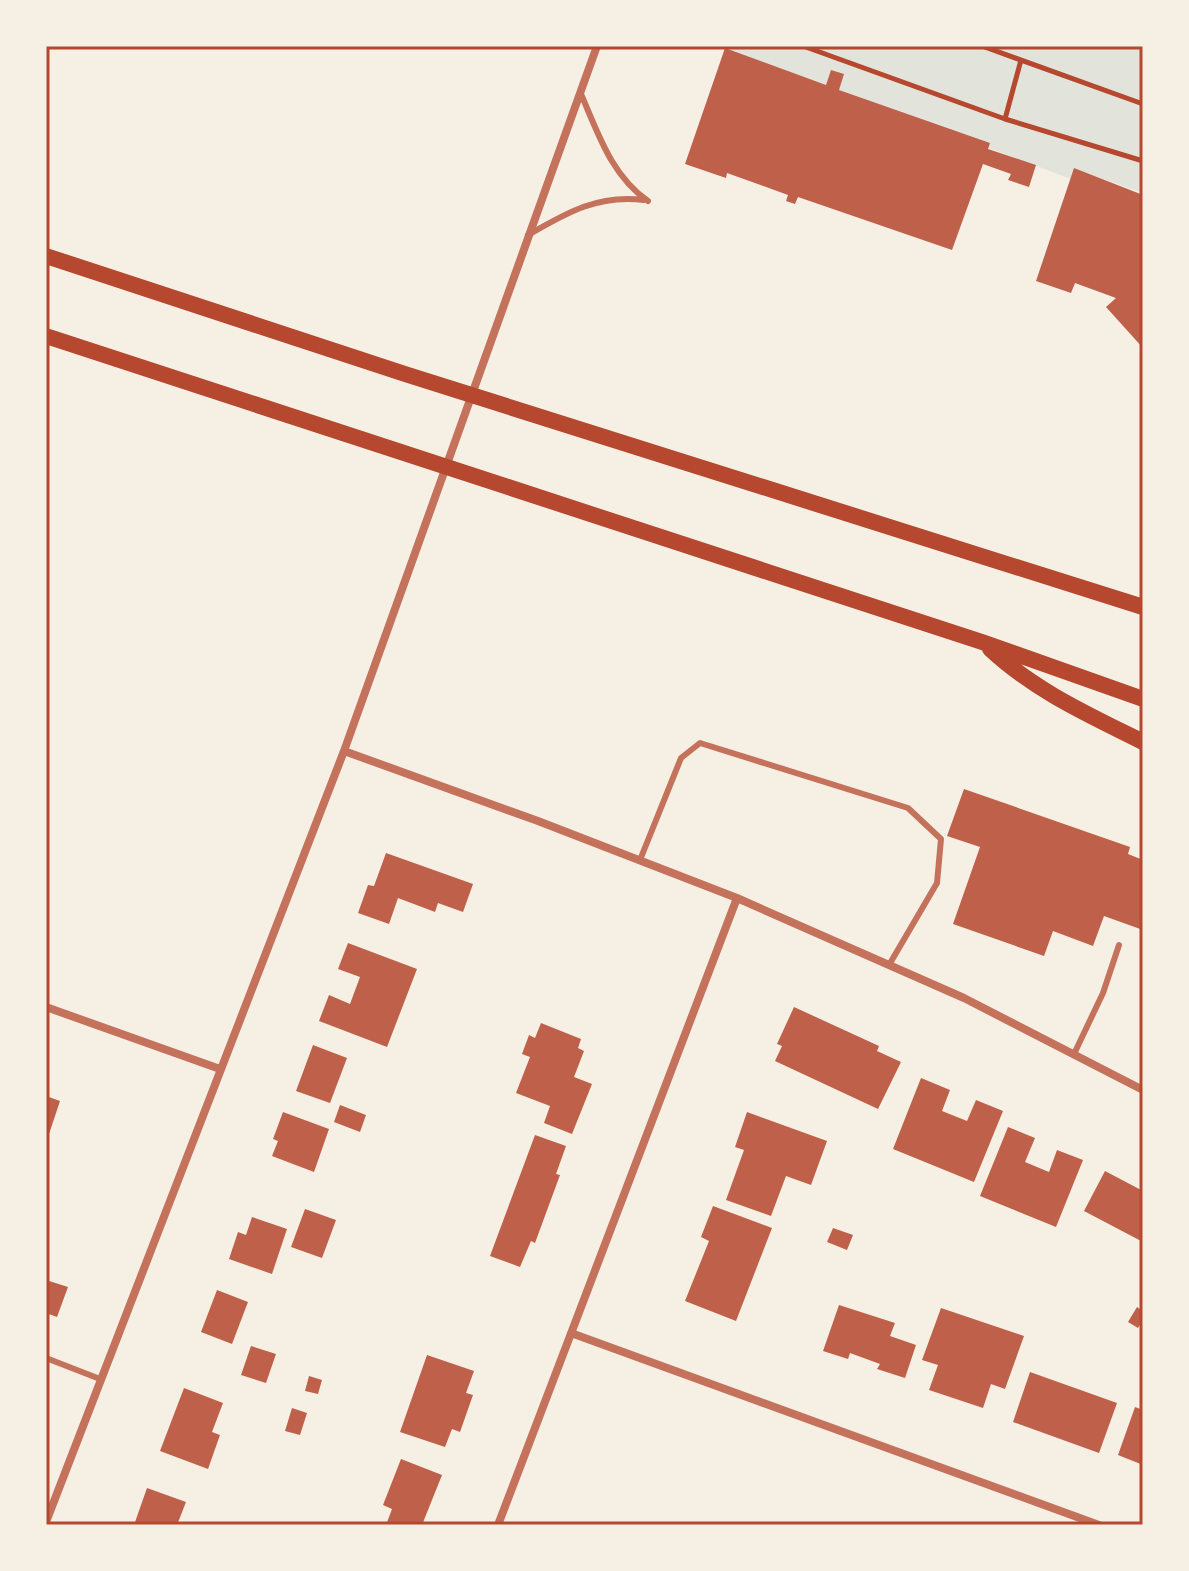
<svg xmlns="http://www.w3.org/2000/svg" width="1189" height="1571" font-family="'Varela Round',sans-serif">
	<rect width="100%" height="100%" fill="#f6efe4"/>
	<path fill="#e2e4dc" d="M718,46H1143V193L1075,169L1071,179Z"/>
	<path fill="#bf614a" d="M725,48L826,85L831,70L844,74L839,90L990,143L988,149L1036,165L1029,187L1008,180L1011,174L983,164L952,250L798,197L795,204L786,201L788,195L727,173L726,178L685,164Z
		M1074,168L1143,195V348L1106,307L1116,298L1075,283L1071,293L1036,281Z
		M964,789L1130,847L1128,854L1143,860V930L1104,916L1093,946L1053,931L1044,956L953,924L980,847L947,836Z
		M386,853L473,884L463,912L438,903L435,912L398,898L389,924L358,913L368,885L374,886Z
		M348,943L417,969L387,1047L319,1021L329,995L350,1004L360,977L338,969Z
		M794,1007L879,1046L877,1051L901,1062L878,1109L775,1061L782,1046L777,1044Z
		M541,1023L581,1039L578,1048L584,1051L574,1077L592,1084L572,1134L544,1123L550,1106L516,1093L530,1057L522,1054L529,1035L535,1038Z
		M313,1045L347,1058L330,1103L296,1091Z
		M921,1078L950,1090L942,1111L967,1121L976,1100L1003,1111L974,1182L893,1149Z
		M46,1096L60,1101L48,1137L46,1136Z
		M340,1105L366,1115L360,1132L334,1122Z
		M283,1112L329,1129L314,1172L272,1156L278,1141L273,1139Z
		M747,1112L827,1141L811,1185L786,1176L771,1216L726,1200L744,1150L735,1147Z
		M1008,1127L1035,1138L1025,1162L1049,1172L1057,1150L1083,1160L1056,1227L980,1196Z
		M535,1135L566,1146L556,1174L560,1175L535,1243L531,1241L520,1267L490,1256Z
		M1105,1171L1143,1191V1242L1084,1211Z
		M713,1206L772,1228L736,1321L685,1301L709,1241L701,1237Z
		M305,1209L336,1220L322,1258L291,1247Z
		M252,1217L287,1229L272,1274L229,1259L238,1232L246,1235Z
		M833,1228L853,1235L847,1250L827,1242Z
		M46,1280L68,1287L57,1317L46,1313Z
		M217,1290L248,1302L232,1344L201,1332Z
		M839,1305L895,1323L890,1336L916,1345L905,1378L877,1369L880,1364L850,1353L848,1359L823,1351Z
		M1137,1307L1143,1311V1320L1138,1328L1128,1322Z
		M941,1308L1024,1336L1005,1389L991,1384L983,1408L929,1390L938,1365L922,1360Z
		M251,1346L276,1354L266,1383L241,1375Z
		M427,1355L474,1371L466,1393L473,1395L460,1432L452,1429L445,1447L400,1432Z
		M1030,1372L1117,1403L1099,1453L1013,1422Z
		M309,1376L322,1380L318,1394L305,1391Z
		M184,1388L223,1403L212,1432L220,1435L208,1469L160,1451Z
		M1135,1407L1143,1410V1465L1118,1455Z
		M292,1408L307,1413L300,1435L285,1431Z
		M401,1459L442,1475L422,1525H386L392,1509L383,1505Z
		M147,1488L186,1502L177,1525H134Z"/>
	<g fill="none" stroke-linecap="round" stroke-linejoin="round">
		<path stroke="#b5482f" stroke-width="5" d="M803,46L1005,119L1143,161
			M982,46L1143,104
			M1005,119L1021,60"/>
		<path stroke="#c5725c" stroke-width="6" d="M581,94C598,133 611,175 648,201
			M528,235C566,213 598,194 644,200
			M640,860L681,758L700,743L908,808L941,839L937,883L889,965
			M1074,1054L1103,993L1119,945
			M46,1358L100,1379"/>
		<path stroke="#c5725c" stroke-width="8" d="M344,751L538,821L737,898L964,998L1143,1090
			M46,1007L220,1069
			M571,1333L1099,1525
			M46,1522L344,751L597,46
			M498,1525L737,898"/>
		<path stroke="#b5482f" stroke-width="16" d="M46,256L405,374L1143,607
			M46,336L982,642L1143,699
			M990,649C1035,691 1089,715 1143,742"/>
	</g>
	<rect width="1189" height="1571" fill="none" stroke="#f6efe4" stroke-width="96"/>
	<rect x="48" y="48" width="1093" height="1475" fill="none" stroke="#b5482f" stroke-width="3"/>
</svg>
